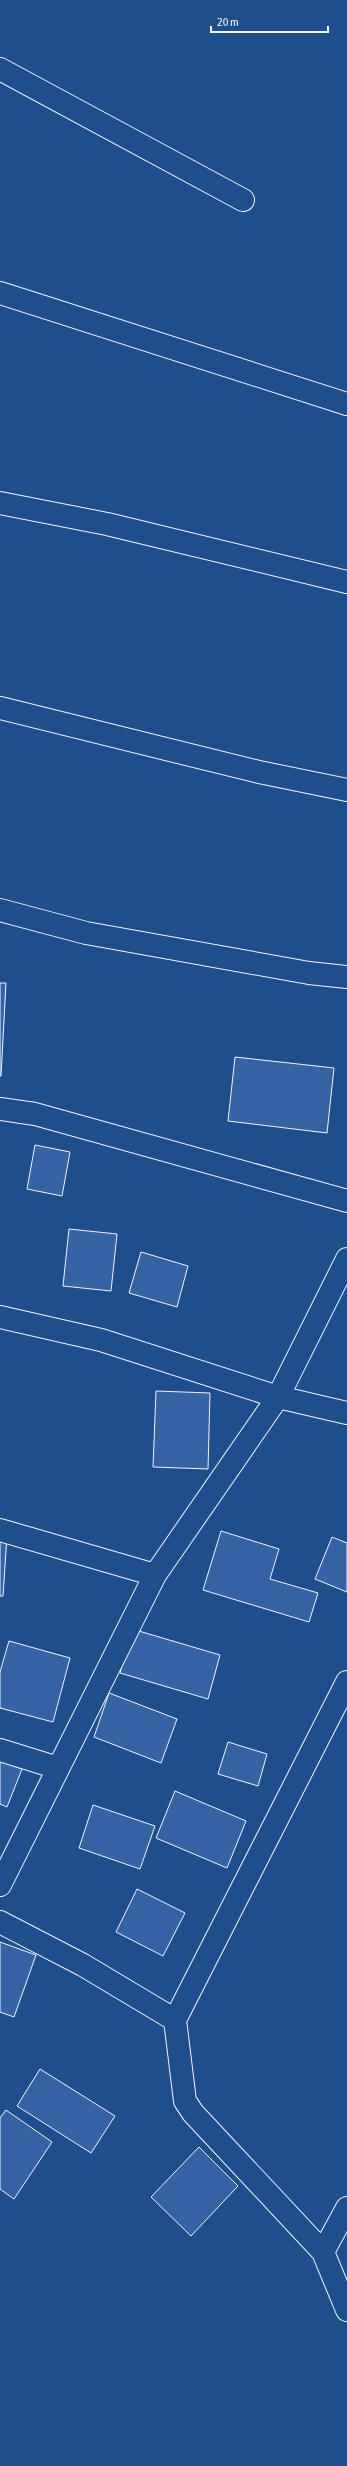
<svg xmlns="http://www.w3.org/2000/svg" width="347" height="2466" font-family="'Asap Condensed',sans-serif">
	<rect width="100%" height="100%" fill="#1f4e8c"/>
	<path fill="#3563a3" stroke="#f2f6ff" d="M0,983H6L1,1076H0Z
		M235,1057L334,1068L327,1133L228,1121Z
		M35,1145L70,1152L62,1196L27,1189Z
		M69,1229L117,1234L111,1291L63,1286Z
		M141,1252L188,1266L177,1307L129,1293Z
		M156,1391L210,1393L208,1469L153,1467Z
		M221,1531L279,1549L270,1579L318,1593L309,1622L203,1590Z
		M0,1535L7,1536L3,1596H0Z
		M332,1537L347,1543V1592L315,1579Z
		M132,1629L220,1655L208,1699L120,1673Z
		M9,1641L70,1658L53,1722L0,1708V1672Z
		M109,1693L177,1719L161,1763L94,1737Z
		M228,1742L267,1754L258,1786L218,1774Z
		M0,1761L22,1769L7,1807L0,1804Z
		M175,1791L246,1821L227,1868L156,1838Z
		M93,1805L155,1826L140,1869L79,1848Z
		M137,1889L185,1913L163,1956L116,1932Z
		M0,1942L36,1955L14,2017L0,2012Z
		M40,2069L115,2116L91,2153L17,2106Z
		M6,2110L52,2142L14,2199L0,2189V2118Z
		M199,2147L238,2186L191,2236L151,2197Z"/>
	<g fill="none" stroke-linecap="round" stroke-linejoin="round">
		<defs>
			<path id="minor" d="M0,69L243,200
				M0,293L347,404
				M0,503L107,524L347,582
				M0,708L259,772L347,790
				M0,910L86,933L309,973L347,977
				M0,1109L35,1114L347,1201
				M0,1317L101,1340L278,1397L347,1413
				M0,1530L155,1575
				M0,1750L58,1768
				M0,1885L155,1575L278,1397L347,1259
				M0,1922L83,1965L175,2020L347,1682
				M175,2020L185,2101L193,2113L323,2252L347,2310
				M323,2252L347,2208"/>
		</defs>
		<use href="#minor" stroke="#f2f6ff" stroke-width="24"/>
		<use href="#minor" stroke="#1f4e8c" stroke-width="22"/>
	</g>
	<path d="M211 26v6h117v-6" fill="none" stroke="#f2f6ff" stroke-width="2"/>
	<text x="217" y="26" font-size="12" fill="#f2f6ff" stroke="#1f4e8c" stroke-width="3" paint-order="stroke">20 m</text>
</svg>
